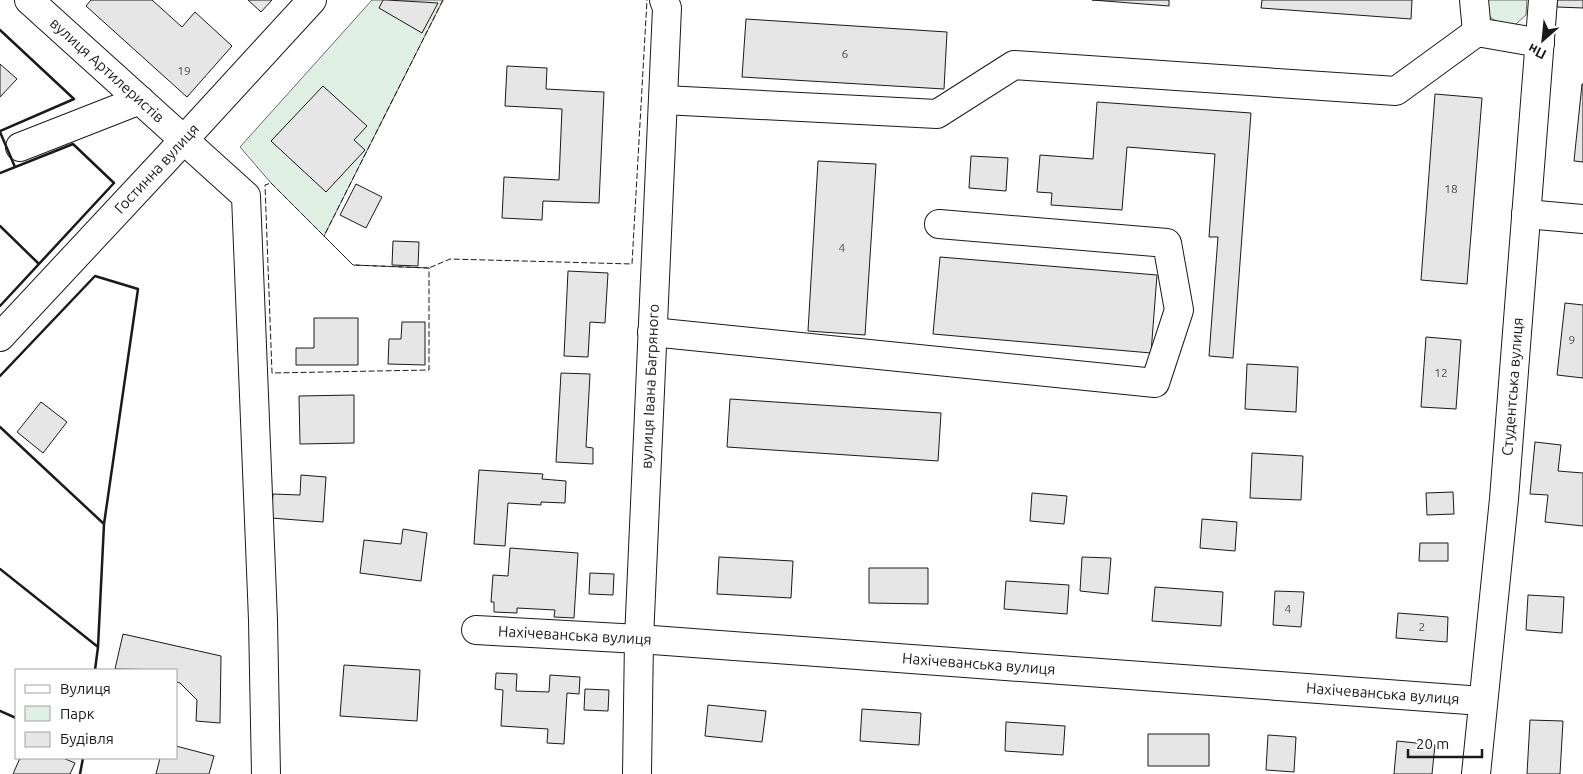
<svg xmlns="http://www.w3.org/2000/svg" width="1583" height="774" font-family="Ubuntu,sans-serif">
	<rect width="100%" height="100%" fill="#fff"/>
	<path fill="#e0efe3" stroke="#6a6a6a" d="M372,0H443L324,236L271,183L240,147Z
		M1486,0H1527L1526,15L1515,25L1500,24L1490,17Z"/>
	<path fill="#e6e6e6" stroke="#1a1a1a" d="M91,0H152L182,27L195,12L232,46L187,97L86,6Z
		M248,0H272L261,12Z
		M383,0H387L438,3L422,33L379,8Z
		M1092,0H1169V6Z
		M1262,0H1412L1411,19L1261,8Z
		M1557,0H1583V8L1557,7Z
		M746,19L947,32L944,89L742,77Z
		M0,64L17,79L0,97Z
		M507,66L547,68L546,89L604,92L599,203L543,201L542,220L502,218L504,177L559,180L562,109L505,106Z
		M1582,84H1583V162L1574,161Z
		M323,86L367,126L354,140L365,150L326,192L271,141Z
		M1435,94L1482,98L1467,284L1421,280Z
		M1097,102L1251,113L1233,358L1209,356L1218,237H1209L1215,154L1127,147L1122,210L1051,205L1052,193L1037,192L1040,155L1093,159Z
		M971,156L1008,158L1006,191L969,188Z
		M818,161L876,164L865,335L808,331Z
		M356,184L382,197L366,228L340,215Z
		M393,241L419,242L418,266L392,265Z
		M940,257L1157,275L1151,353L933,334Z
		M568,271L608,273L605,323L590,322L588,357L564,356Z
		M1565,303L1583,305V378L1557,375Z
		M314,318H358V365H296V348H314Z
		M402,322H425V365L388,364L389,339H401Z
		M1426,337L1461,340L1456,409L1421,407Z
		M1247,364L1298,367L1296,412L1245,409Z
		M561,373L590,374L586,447L593,448V464L556,462Z
		M354,395V443L300,444L299,396Z
		M730,399L941,413L938,461L727,447Z
		M41,402L67,422L43,453L17,432Z
		M1535,442L1561,445L1558,471L1583,473V526L1545,522L1548,495L1530,494Z
		M1252,453L1303,456L1301,500L1250,498Z
		M479,470L543,474L542,479L566,481L565,503L541,502V505L508,503L505,546L474,544Z
		M301,475L326,477L323,522L271,518L273,494L300,495Z
		M1453,492L1454,514L1427,515L1426,493Z
		M1032,493L1067,496L1064,524L1030,521Z
		M1202,519L1237,522L1235,551L1200,548Z
		M403,529L427,533L421,581L360,573L364,540L401,544Z
		M1420,543H1448V561H1419Z
		M510,548L578,553L574,618L554,617L555,610L517,608V613L494,612V602H491L493,575L508,576Z
		M719,557L793,561L791,598L717,594Z
		M1082,557L1111,558L1108,594L1080,591Z
		M869,568H928V604L869,603Z
		M590,573L614,574L613,595L589,594Z
		M1006,581L1069,585L1067,614L1004,609Z
		M1155,587L1223,592L1221,626L1152,621Z
		M1275,591L1304,592L1301,627L1273,625Z
		M1528,595L1564,597L1562,633L1526,630Z
		M1398,613L1448,617L1447,642L1396,638Z
		M123,634L221,656L220,723L196,721L197,700L180,683L176,682V670L115,669Z
		M344,665L420,670L417,721L340,716Z
		M496,673L517,674L516,691L549,692L550,675L580,677L579,694L567,693L564,744L547,743L548,729L501,726L503,690L495,689Z
		M585,689L609,690L608,711L584,710Z
		M708,705L766,711L762,742L705,736Z
		M862,709L921,713L919,745L860,741Z
		M1530,720L1563,721L1560,774H1527Z
		M1006,722L1065,726L1063,755L1005,751Z
		M1148,734H1209V766H1148Z
		M1268,735L1296,737L1294,772L1266,770Z
		M1397,741L1435,745L1432,774H1394Z
		M176,746L214,756L209,774H156L160,758H176Z
		M20,758H63L75,763L70,774H13Z"/>
	<g fill="none" stroke-linecap="round" stroke-linejoin="round">
		<defs>
			<g id="minor">
				<path id="s1" d="M29,0L246,196L263,620L266,774"/>
				<path d="M1474,0L1477,32L1540,43"/>
				<path d="M664,100L937,114L1014,65L1396,91L1477,32"/>
				<path d="M20,147L140,100"/>
				<path d="M1526,214L1583,219"/>
				<path d="M652,332L1155,383L1179,310L1167,243L939,224"/>
				<path id="s2" d="M0,337L168,157L312,0"/>
				<path id="s3" d="M476,630L639,639L1482,701"/>
				<path id="s4" d="M637,774L639,639L667,8L664,0"/>
				<path id="s5" d="M1476,774L1504,499L1543,0"/>
			</g>
		</defs>
		<use href="#minor" stroke="#1a1a1a" stroke-width="30"/>
		<use href="#minor" stroke="#fff" stroke-width="28"/>
		<path stroke="#1a1a1a" stroke-width="1" stroke-dasharray="6 2.5" stroke-linecap="butt" d="M443,0L324,236L353,265L429,268L450,259L632,264L647,0
			M271,183L353,265L429,268V370L272,373L265,185Z"/>
		<path stroke="#1a1a1a" stroke-width="2.5" d="M0,30L74,99L0,131
			M0,132L15,167
			M0,173L73,144L114,183L0,306
			M0,226L39,264
			M0,376L95,276L138,289L104,524L98,647L95,670
			M0,427L104,524
			M0,569L98,647
			M0,711L16,718
			M80,774L83,758"/>
	</g>
	<g text-anchor="middle" stroke-width="4" stroke-linejoin="round" paint-order="stroke">
		<g font-size="12" fill="#4d4d4d">
			<text x="845" y="58">6</text>
			<text x="184" y="75">19</text>
			<text x="1451" y="193">18</text>
			<text x="842" y="252">4</text>
			<text x="1572" y="344">9</text>
			<text x="1441" y="377">12</text>
			<text x="1288" y="613">4</text>
			<text x="1422" y="631">2</text>
		</g>
		<g font-size="15" fill="#1a1a1a" stroke="#fff">
			<text dy="5" stroke="none"><textPath href="#s1" startOffset="105">вулиця Артилеристів</textPath></text>
			<text dy="5" stroke="none"><textPath href="#s2" startOffset="230">Гостинна вулиця</textPath></text>
			<text dy="5" stroke="none"><textPath href="#s4" startOffset="388">вулиця Івана Багряного</textPath></text>
			<text dy="5" stroke="none"><textPath href="#s5" startOffset="389">Студентська вулиця</textPath></text>
			<text dy="5" stroke="none"><textPath href="#s3" startOffset="99">Нахічеванська вулиця</textPath></text>
			<text dy="5" stroke="none"><textPath href="#s3" startOffset="504">Нахічеванська вулиця</textPath></text>
			<text dy="5" stroke="none"><textPath href="#s3" startOffset="909">Нахічеванська вулиця</textPath></text>
		</g>
	</g>
	<rect x="15" y="669" width="162" height="90" fill="#ffffff" stroke="#a3a3a3"/>
	<rect x="25" y="685" width="25" height="8" fill="#ffffff" stroke="#a3a3a3"/>
	<text x="60" y="694" font-size="15" fill="#1a1a1a">Вулиця</text>
	<rect x="25" y="706" width="25" height="15" fill="#e0efe3" stroke="#a3a3a3"/>
	<text x="60" y="719" font-size="15" fill="#1a1a1a">Парк</text>
	<rect x="25" y="732" width="25" height="15" fill="#e6e6e6" stroke="#a3a3a3"/>
	<text x="60" y="744" font-size="15" fill="#1a1a1a">Будівля</text>
	<g transform="translate(1543 40) rotate(207)" stroke="#ffffff" stroke-width="4" paint-order="stroke">
	<path d="M0-4L9 19L0 12L-9 19Z" fill="#1a1a1a"/>
	<text y="-8" font-size="14" font-weight="bold" text-anchor="middle" fill="#1a1a1a">Пн</text>
	</g>
	<path d="M1408 749v8h74v-8" fill="none" stroke="#1a1a1a" stroke-width="2.5"/>
	<text x="1416" y="749" font-size="15" fill="#1a1a1a" stroke="#ffffff" stroke-width="4" paint-order="stroke">20 m</text>
</svg>
